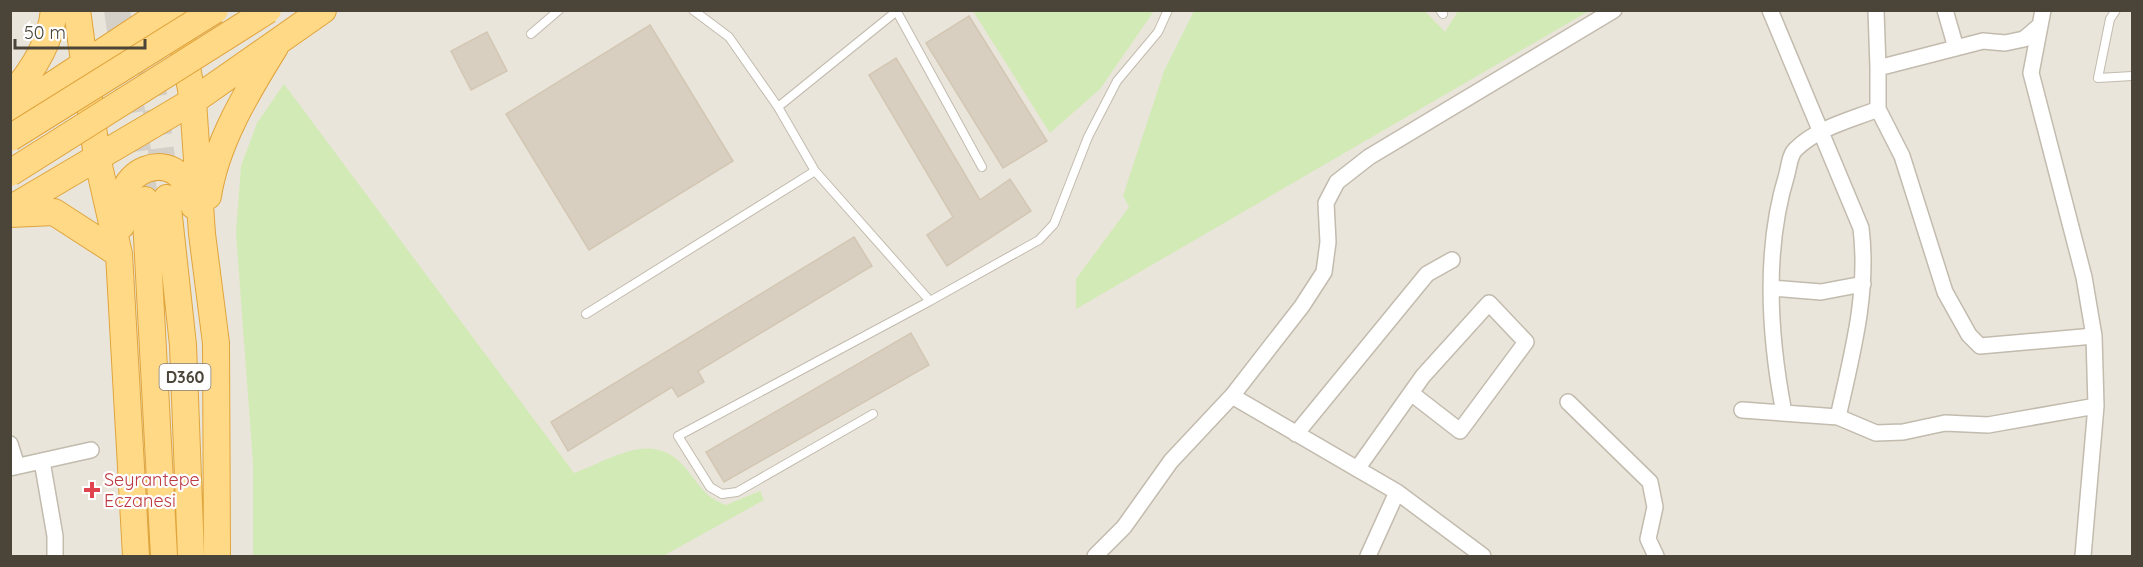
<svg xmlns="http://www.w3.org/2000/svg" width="2143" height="567" font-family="Quicksand,sans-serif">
	<rect width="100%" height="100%" fill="#f6f3ec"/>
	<path fill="#eae5da" d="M11,11H2132V556H11Z"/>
	<path fill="#d2eab5" d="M973,11H1154L1100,89L1050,133Z
		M1194,11H1425L1445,32L1458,11H1589L1076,309V279L1129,207L1123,196L1164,71Z
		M284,84L574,473C614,459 654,427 688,471C700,487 707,498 726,505L760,491L764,500L663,556H253V463L236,233L241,166L257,123Z"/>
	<path fill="#d8cfc1" stroke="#d3c7b4" stroke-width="1.5" d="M969,16L1047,141L1003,168L926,43Z
		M650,25L733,161L589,250L506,114Z
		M487,32L507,71L471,90L451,51Z
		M896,58L980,200L1010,179L1031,211L947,266L927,235L953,217L869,75Z
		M854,237L872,266L698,371L704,382L678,397L672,387L568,451L551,422Z
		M911,333L929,365L724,482L706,452Z"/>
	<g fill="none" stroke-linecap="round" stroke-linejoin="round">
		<path stroke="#d4d0c8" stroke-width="26" stroke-dasharray="26 13" stroke-linecap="butt" d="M117,10L144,191
			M146,32L167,198"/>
		<defs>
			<path id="service" d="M693,10L729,37L778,107L815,171L930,301L1039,240L1054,224L1088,137L1117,81L1158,32L1168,10
				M896,10L982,167
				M1440,10L1443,14
				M2116,10L2110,19L2098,78L2132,76
				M531,34L559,10
				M778,107L898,10
				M586,314L815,171
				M873,414L737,492L722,494L710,487L678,436L930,301"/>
			<path id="minor" d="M1770,10L1861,228C1869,293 1852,354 1838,417
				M1876,10L1878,68
				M1945,10L1956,48
				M2043,10L2031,73L2084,277L2094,336L2096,406L2083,556
				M2038,27L2024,39L2005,43L1983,41L1878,68V109L1902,156L1945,292L1969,335L1980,346L2094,336
				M1771,288L1821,292L1863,284
				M1232,396L1397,492L1483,556
				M1568,402L1650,482L1655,507L1648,539L1656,556
				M1742,410L1838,417L1876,433L1903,432L1945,423L1988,425L2096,406
				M1784,413C1769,335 1763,251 1787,174C1789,166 1790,154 1796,149C1817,128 1851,120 1878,109
				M1296,434L1427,274L1452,260
				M10,444L17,466
				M42,461L55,536V556
				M10,468L91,450
				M1357,469L1423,376L1489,303L1526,342L1460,431L1411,393
				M1095,556L1124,527L1171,461L1232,396L1302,306L1324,272L1328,242L1326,203L1337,182L1369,157L1614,10
				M1368,556L1397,492"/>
			<path id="trunk" d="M77,10L97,157L119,254
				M177,10L193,101L202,234L216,343L217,556
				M10,97C31,73 51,43 54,10
				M10,113L166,10
				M208,196C216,143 247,92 275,47
				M167,198L183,345L191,556
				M145,200L164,556
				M10,209L193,101L323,10
				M10,214L54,212L119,254L136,556
				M121,226C122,216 121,203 124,193C130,171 158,159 177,173C187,180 191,195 194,206"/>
		</defs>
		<use href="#service" stroke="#c2bbae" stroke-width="10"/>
		<use href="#minor" stroke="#c2bbae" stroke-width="18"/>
		<use href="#trunk" stroke="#e0a43c" stroke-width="28"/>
		<use href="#service" stroke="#fff" stroke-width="8"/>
		<use href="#minor" stroke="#fff" stroke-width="15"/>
		<use href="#trunk" stroke="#ffd985" stroke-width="26"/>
		<defs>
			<path id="trunk-bridge" d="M10,138L215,10
				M10,173L268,10"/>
		</defs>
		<use href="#trunk-bridge" stroke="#e0a43c" stroke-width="28" stroke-linecap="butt"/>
		<use href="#trunk-bridge" stroke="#ffd985" stroke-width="26"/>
	</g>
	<path fill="#e0444e" stroke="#fff" stroke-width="2" d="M89 481h6v6h6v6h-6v6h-6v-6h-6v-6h6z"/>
	<g text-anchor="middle" stroke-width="4.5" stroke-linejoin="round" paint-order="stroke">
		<rect fill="#fff" stroke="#817c74" stroke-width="1.5" x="159.5" y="364" width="51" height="26" rx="4.5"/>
		<g font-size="16" font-weight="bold" fill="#4b4439">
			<text x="185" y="383">D360</text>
		</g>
		<g font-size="18" fill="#be3a42" stroke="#fff" text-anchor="start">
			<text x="104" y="486">Seyrantepe<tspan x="104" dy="21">Eczanesi</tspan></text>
		</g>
	</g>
	<rect width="2143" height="567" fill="none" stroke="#4b4439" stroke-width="24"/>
	<path d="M15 39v9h130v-9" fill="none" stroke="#4b4439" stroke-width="3"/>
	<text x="24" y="39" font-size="18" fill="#4b4439" stroke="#ffffff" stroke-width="4.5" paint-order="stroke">50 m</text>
</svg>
